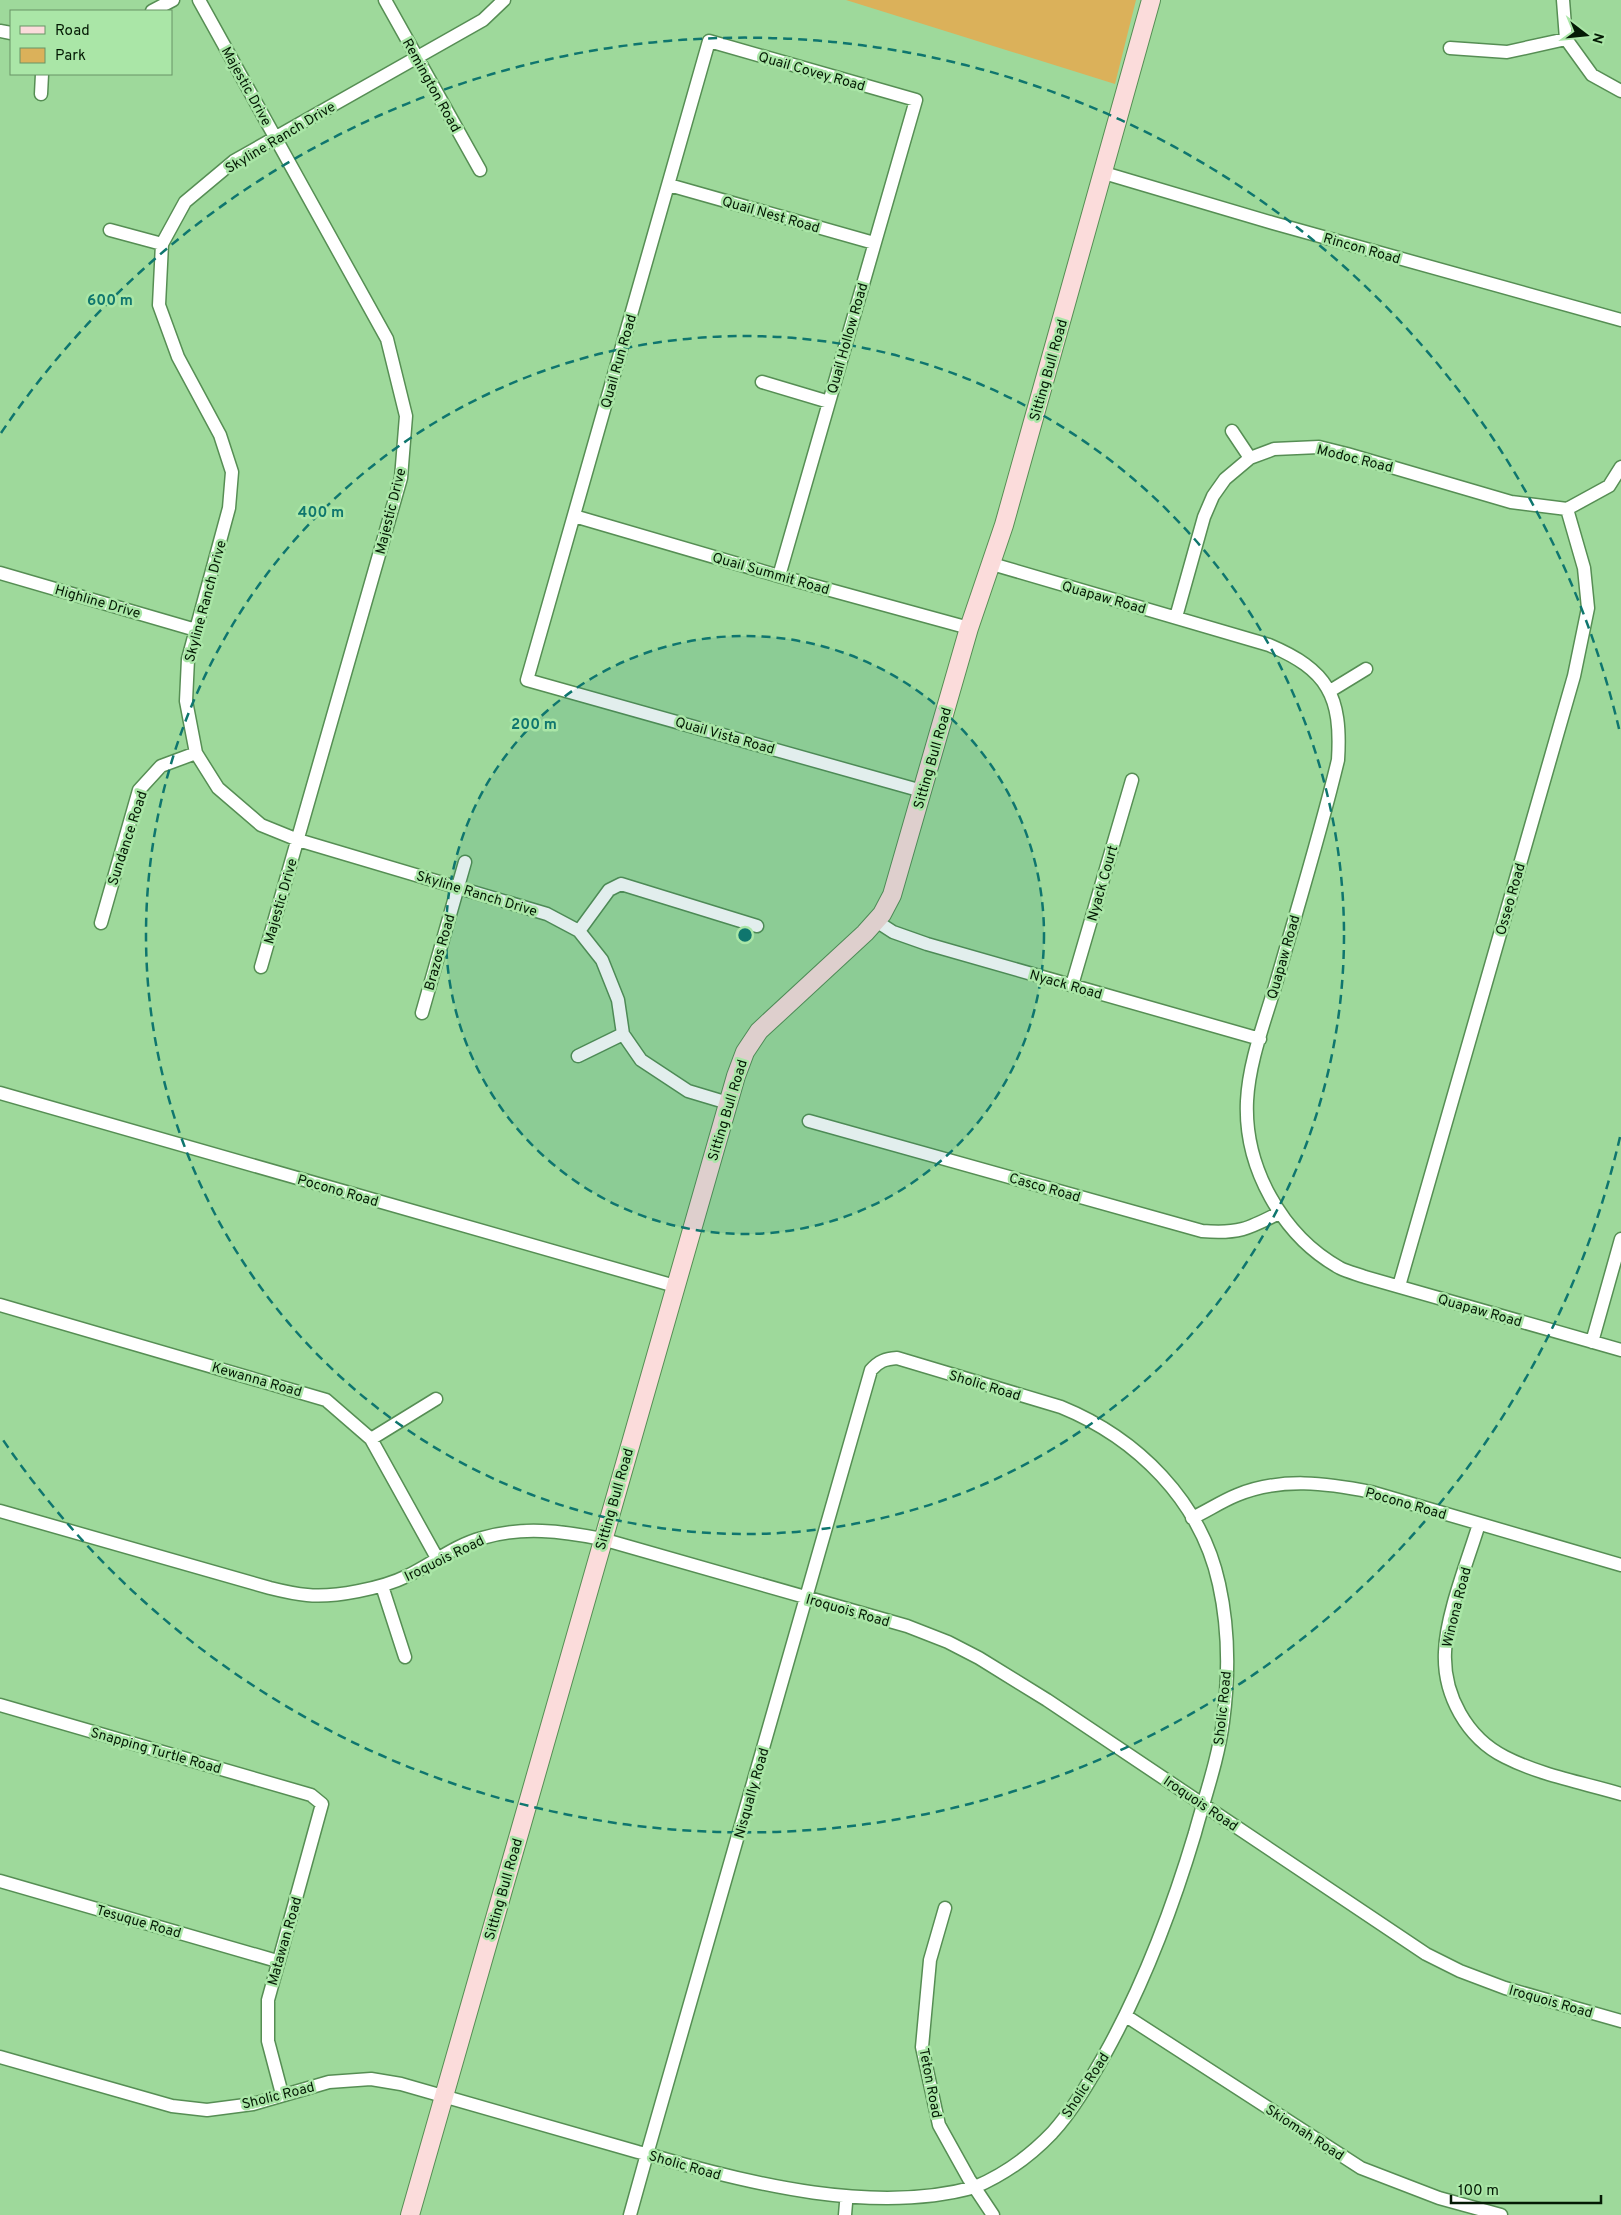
<svg xmlns="http://www.w3.org/2000/svg" width="1621" height="2215" font-family="Overpass,sans-serif">
	<rect width="100%" height="100%" fill="#9ed99b"/>
	<path fill="#dbb15a" d="M846,0H1136L1115,84Z"/>
	<g fill="none" stroke-linecap="round" stroke-linejoin="round">
		<defs>
			<path id="street" d="M199,0L387,339L406,416L401,478L261,967
				M385,0L480,170
				M504,0L483,20L234,161L185,202L162,244L159,305L178,357L220,435L232,472L229,508L188,659L186,701L196,753L218,788L261,825L298,840L547,914L579,931L602,960L618,1000L623,1034L641,1060L688,1091L728,1103
				M1563,0L1566,39L1592,75L1621,91
				M152,11L173,0
				M0,31L11,33
				M1450,48L1507,52L1566,39
				M41,94L42,74
				M1104,173L1273,223L1621,320
				M669,185L874,243
				M110,230L162,244
				M762,382L829,402
				M1232,431L1250,458
				M574,516L779,576L969,628
				M992,564L1269,645C1328,670 1342,696 1338,760C1320,835 1297,909 1276,983C1265,1021 1249,1061 1247,1101C1244,1167 1282,1236 1340,1268C1348,1272 1357,1274 1365,1277L1621,1350
				M0,573L196,630
				M779,576L916,100L709,41L527,680L922,791
				M1176,617L1204,517L1213,496L1225,479L1250,458L1274,449L1319,447L1347,454L1511,502L1567,509L1609,486L1621,467
				M1330,691L1366,669
				M876,921L893,932L927,944L1260,1039
				M101,923L139,790L161,766L196,753
				M579,931L609,890L621,884L757,926
				M1072,985L1132,780
				M422,1013L465,862
				M578,1056L623,1034
				M0,1093L675,1286
				M809,1121L1202,1231C1238,1234 1248,1229 1279,1213
				M1399,1286L1574,676L1588,608L1584,568L1567,509
				M0,1305L326,1400L371,1439L437,1558
				M1592,1342L1621,1239
				M371,1439L436,1399
				M0,1511L270,1588C282,1591 295,1594 307,1595C334,1598 383,1588 407,1576C432,1564 455,1545 482,1538C522,1526 562,1531 602,1539L907,1626L948,1642L979,1658L1047,1700L1426,1954L1460,1971L1505,1988L1621,2021
				M1192,1518C1207,1511 1222,1501 1237,1495C1281,1477 1327,1483 1371,1492L1621,1565
				M1479,1524C1468,1560 1446,1615 1445,1652C1443,1695 1467,1738 1505,1757C1540,1775 1584,1783 1621,1794
				M382,1586L405,1657
				M0,1705L311,1795L322,1804L268,2000V2041L282,2094
				M0,1881L277,1961
				M945,1908L930,1960L922,2047L939,2125L969,2179L993,2215
				M1126,2016L1361,2168L1439,2198L1501,2215
				M0,2057L172,2106L207,2110L253,2104L329,2082L371,2079L401,2084L638,2152L654,2156C750,2184 876,2215 975,2187C1003,2175 1031,2155 1052,2133C1073,2110 1089,2082 1105,2054C1144,1984 1172,1910 1195,1833C1205,1796 1218,1760 1223,1722C1229,1677 1229,1629 1219,1584C1201,1501 1137,1438 1061,1407L897,1358C885,1359 879,1361 871,1370L647,2154L630,2215
				M845,2215L846,2203"/>
			<path id="secondary" d="M410,2215L736,1076L745,1052L759,1031L865,933L882,914L892,895L969,628L1004,525L1151,0"/>
		</defs>
		<use href="#street" stroke="#568e54" stroke-width="15"/>
		<use href="#secondary" stroke="#568e54" stroke-width="20"/>
		<use href="#street" stroke="#fff" stroke-width="12"/>
		<use href="#secondary" stroke="#fbdcdb" stroke-width="18"/>
	</g>
	<circle cx="745" cy="935" r="299" fill="#0f766e" fill-opacity=".12"/>
	<g fill="none" stroke="#0f766e" stroke-width="2.5" stroke-dasharray="9 6">
		<circle cx="745" cy="935" r="299"/>
		<circle cx="745" cy="935" r="599"/>
		<path d="M1620 1137A898 898 0 0 1 1 1437M1 433A898 898 0 0 1 1620 733"/>
	</g>
	<g text-anchor="middle" stroke-width="5" stroke-linejoin="round" paint-order="stroke">
		<g font-size="14" fill="#041a04" stroke="#aae6a7">
			<text transform="translate(812 71) rotate(16)" y="5">Quail Covey Road</text>
			<text transform="translate(432 85) rotate(61)" y="5">Remington Road</text>
			<text transform="translate(247 86) rotate(61)" y="5">Majestic Drive</text>
			<text transform="translate(280 137) rotate(-31)" y="5">Skyline Ranch Drive</text>
			<text transform="translate(771 214) rotate(16)" y="5">Quail Nest Road</text>
			<text transform="translate(1362 248) rotate(16)" y="5">Rincon Road</text>
			<text transform="translate(847 338) rotate(-74)" y="5">Quail Hollow Road</text>
			<text transform="translate(618 361) rotate(-74)" y="5">Quail Run Road</text>
			<text transform="translate(1048 370) rotate(-74)" y="5">Sitting Bull Road</text>
			<text transform="translate(1355 458) rotate(14)" y="5">Modoc Road</text>
			<text transform="translate(390 511) rotate(-76)" y="5">Majestic Drive</text>
			<text transform="translate(771 573) rotate(16)" y="5">Quail Summit Road</text>
			<text transform="translate(1104 597) rotate(16)" y="5">Quapaw Road</text>
			<text transform="translate(98 601) rotate(16)" y="5">Highline Drive</text>
			<text transform="translate(205 601) rotate(-75)" y="5">Skyline Ranch Drive</text>
			<text transform="translate(725 735) rotate(16)" y="5">Quail Vista Road</text>
			<text transform="translate(932 758) rotate(-74)" y="5">Sitting Bull Road</text>
			<text transform="translate(127 838) rotate(-72)" y="5">Sundance Road</text>
			<text transform="translate(1102 883) rotate(-74)" y="5">Nyack Court</text>
			<text transform="translate(477 893) rotate(17)" y="5">Skyline Ranch Drive</text>
			<text transform="translate(1510 899) rotate(-74)" y="5">Osseo Road</text>
			<text transform="translate(280 901) rotate(-74)" y="5">Majestic Drive</text>
			<text transform="translate(439 952) rotate(-74)" y="5">Brazos Road</text>
			<text transform="translate(1283 957) rotate(-74)" y="5">Quapaw Road</text>
			<text transform="translate(1066 984) rotate(16)" y="5">Nyack Road</text>
			<text transform="translate(727 1110) rotate(-73)" y="5">Sitting Bull Road</text>
			<text transform="translate(1045 1187) rotate(16)" y="5">Casco Road</text>
			<text transform="translate(338 1190) rotate(16)" y="5">Pocono Road</text>
			<text transform="translate(1480 1310) rotate(16)" y="5">Quapaw Road</text>
			<text transform="translate(257 1379) rotate(16)" y="5">Kewanna Road</text>
			<text transform="translate(985 1385) rotate(17)" y="5">Sholic Road</text>
			<text transform="translate(614 1499) rotate(-74)" y="5">Sitting Bull Road</text>
			<text transform="translate(1406 1503) rotate(16)" y="5">Pocono Road</text>
			<text transform="translate(444 1558) rotate(-26)" y="5">Iroquois Road</text>
			<text transform="translate(1456 1607) rotate(-76)" y="5">Winona Road</text>
			<text transform="translate(848 1610) rotate(16)" y="5">Iroquois Road</text>
			<text transform="translate(1222 1708) rotate(-84)" y="5">Sholic Road</text>
			<text transform="translate(156 1750) rotate(16)" y="5">Snapping Turtle Road</text>
			<text transform="translate(751 1793) rotate(-74)" y="5">Nisqually Road</text>
			<text transform="translate(1201 1803) rotate(34)" y="5">Iroquois Road</text>
			<text transform="translate(503 1889) rotate(-74)" y="5">Sitting Bull Road</text>
			<text transform="translate(139 1921) rotate(16)" y="5">Tesuque Road</text>
			<text transform="translate(284 1941) rotate(-74)" y="5">Matawan Road</text>
			<text transform="translate(1551 2001) rotate(16)" y="5">Iroquois Road</text>
			<text transform="translate(931 2083) rotate(79)" y="5">Teton Road</text>
			<text transform="translate(1085 2085) rotate(-57)" y="5">Sholic Road</text>
			<text transform="translate(278 2095) rotate(-14)" y="5">Sholic Road</text>
			<text transform="translate(1305 2132) rotate(33)" y="5">Skiomah Road</text>
			<text transform="translate(685 2165) rotate(16)" y="5">Sholic Road</text>
		</g>
	</g>
	<circle cx="745" cy="935" r="8" fill="#0f766e" stroke="#aae6a7" stroke-width="2.5"/>
	<g font-size="15" text-anchor="middle" font-weight="bold" fill="#0f766e" stroke="#aae6a7" stroke-width="5" stroke-linejoin="round" paint-order="stroke">
		<text x="110" y="305">600 m</text>
		<text x="321" y="517">400 m</text>
		<text x="534" y="729">200 m</text>
	</g>
	<rect x="10" y="10" width="162" height="65" fill="#aae6a7" stroke="#689466"/>
	<rect x="20" y="26" width="25" height="8" fill="#fbdcdb" stroke="#689466"/>
	<text x="55" y="35" font-size="15" fill="#041a04">Road</text>
	<rect x="20" y="48" width="25" height="15" fill="#dbb15a" stroke="#689466"/>
	<text x="55" y="60" font-size="15" fill="#041a04">Park</text>
	<g transform="translate(1586 35) rotate(106)" stroke="#aae6a7" stroke-width="4" paint-order="stroke">
	<path d="M0-4L9 19L0 12L-9 19Z" fill="#041a04"/>
	<text y="-8" font-size="14" font-weight="bold" text-anchor="middle" fill="#041a04">N</text>
	</g>
	<path d="M1451 2195v8h150v-8" fill="none" stroke="#041a04" stroke-width="2.5"/>
	<text x="1458" y="2195" font-size="15" fill="#041a04" stroke="#aae6a7" stroke-width="4" paint-order="stroke">100 m</text>
</svg>
